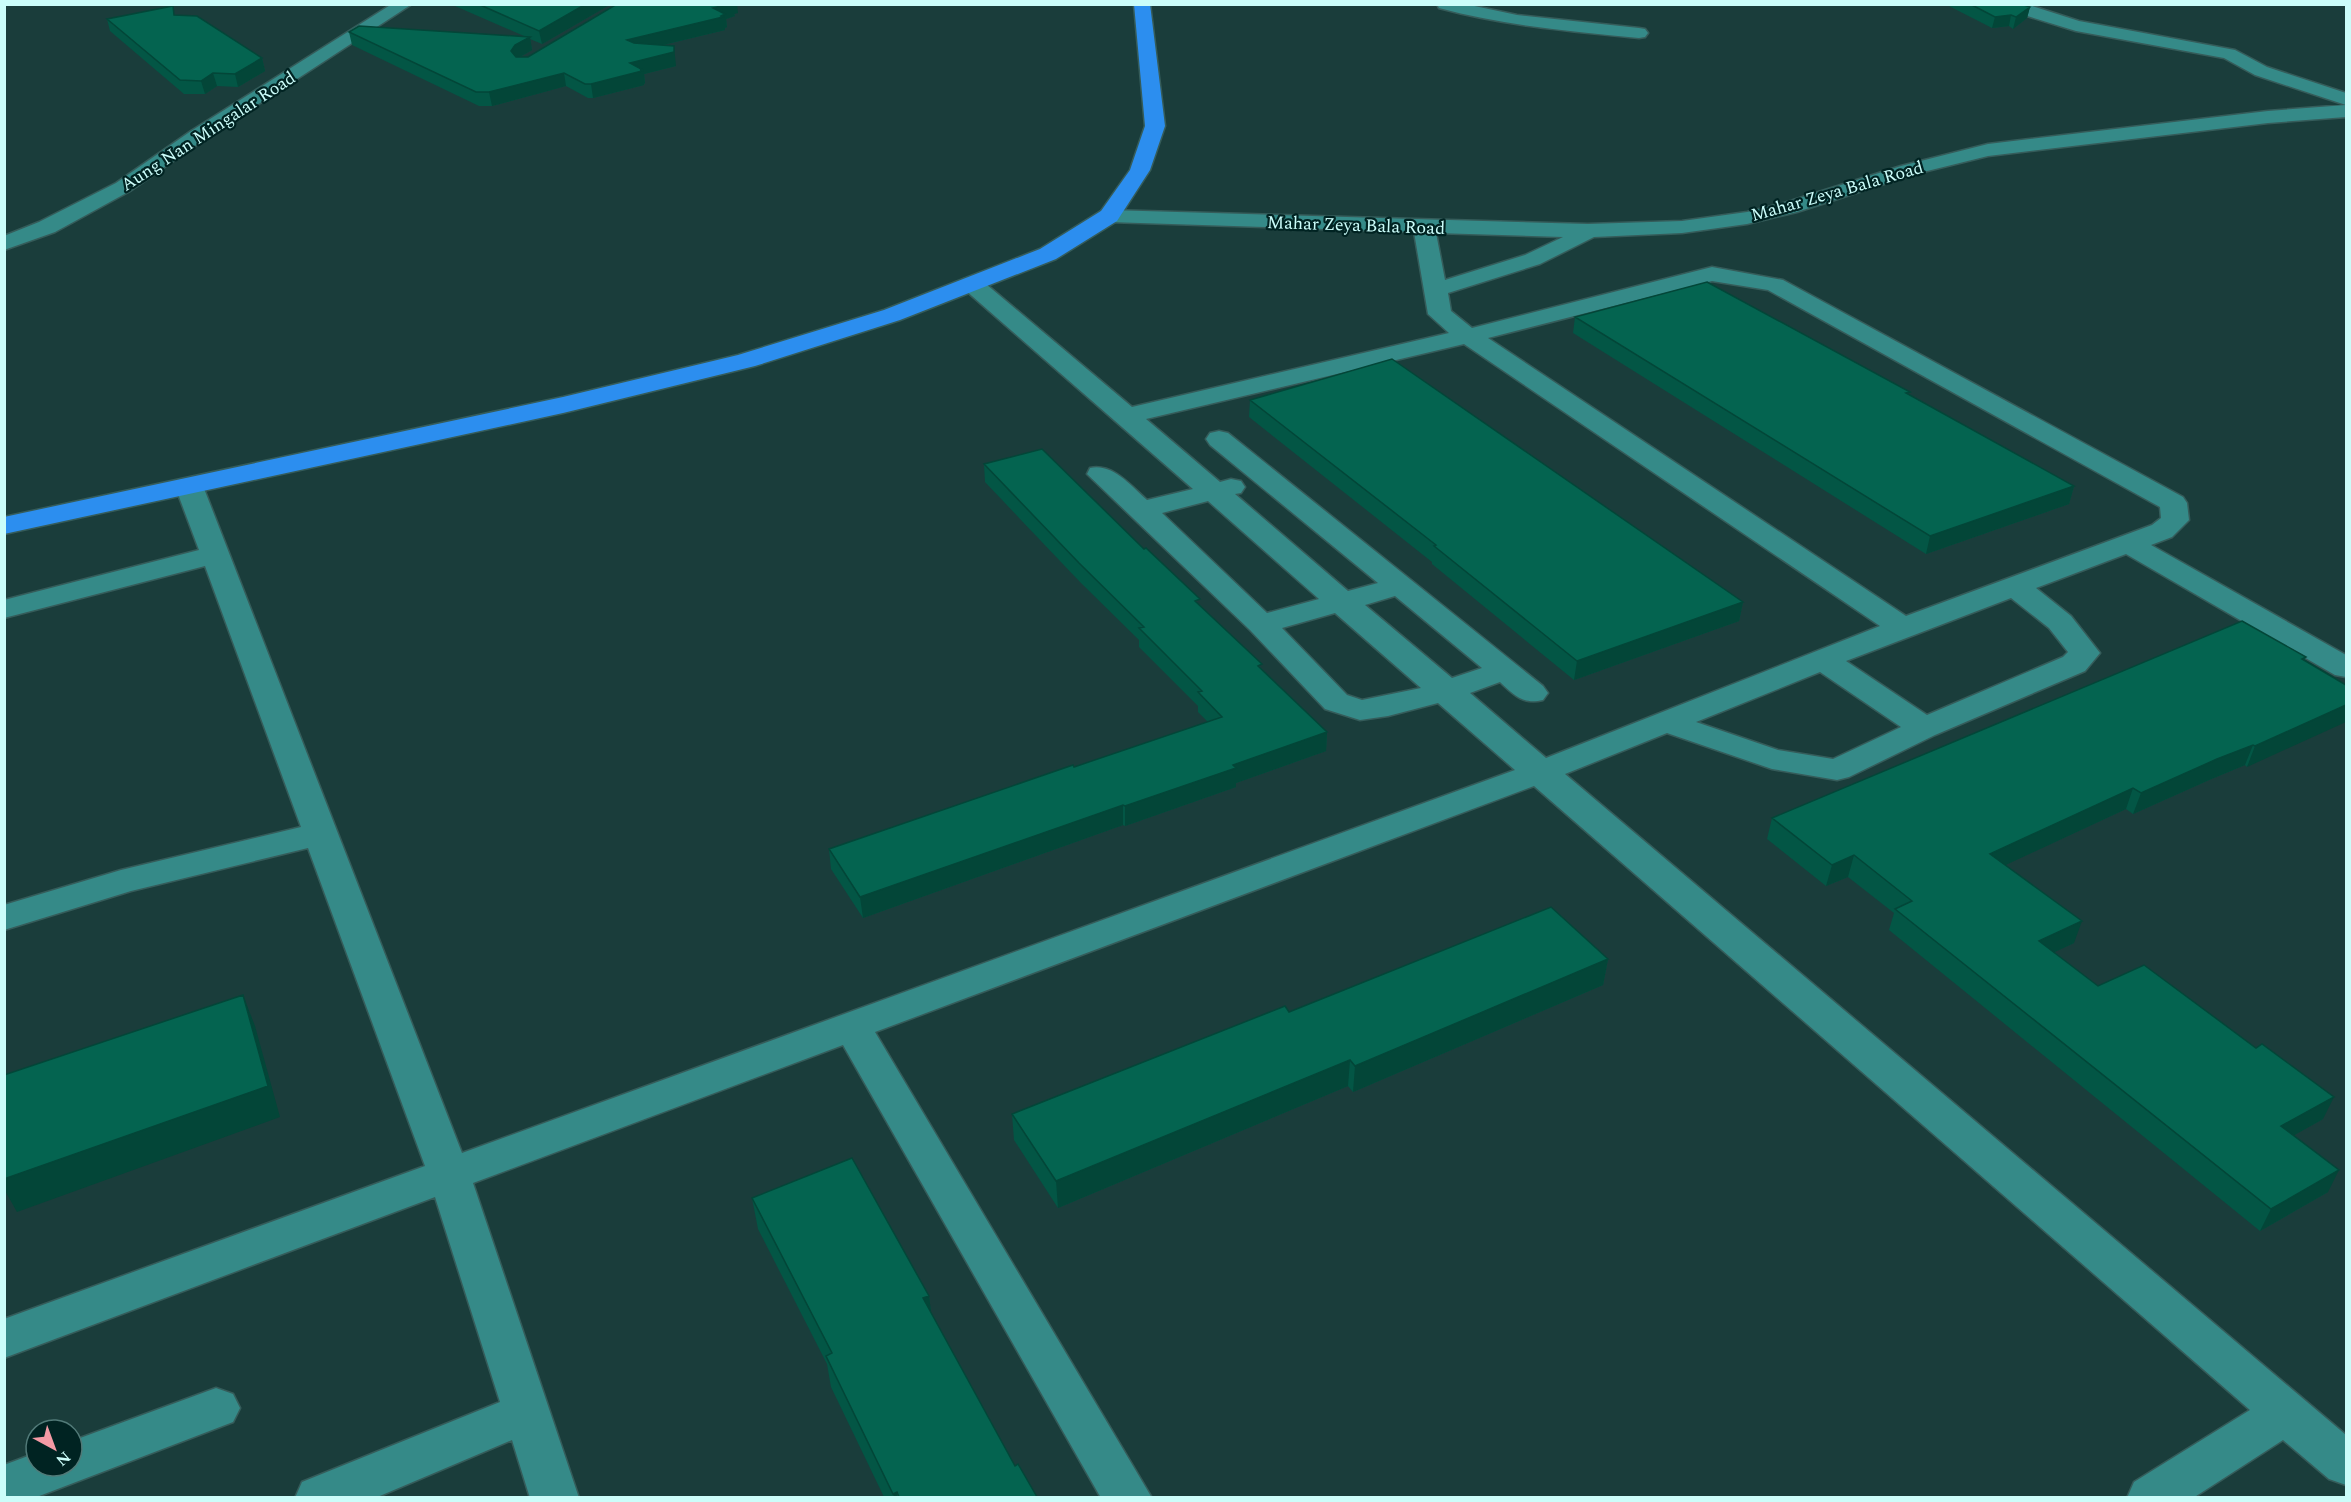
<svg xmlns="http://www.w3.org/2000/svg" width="2351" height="1502" font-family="Spectral,serif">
	<rect width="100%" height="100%" fill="#1a3d3b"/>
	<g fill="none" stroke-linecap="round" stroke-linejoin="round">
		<defs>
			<path id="minor" d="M392,4H412L205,139L130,191L55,232L4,250V236L39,222L116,183L191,131Z
				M1437,4H1465L1517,15L1639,28L1645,29L1648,33L1645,37L1639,38C1571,31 1505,26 1439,8Z
				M1999,4H2026L2079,21L2235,50L2267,67L2346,93V105L2255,75L2224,58L2076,31L2001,8Z
				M2346,105V117L2268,123L1988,156L1915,174L1797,212L1747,224L1682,233L1594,237L1540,264L1448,293L1451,311L1472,328L1712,267L1783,280L2183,497L2187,503L2189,520L2172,537L2151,545L2346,655V677L2335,675L2126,554L2036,588L2071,616L2100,653L2085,671L1935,735L1849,777L1837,780L1772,769L1667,733L1565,774L2346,1435V1485L2329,1479L2283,1440L2193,1498H2127L2134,1482L2250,1410L1534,786L875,1032L1152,1498H1101L843,1045L473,1183L579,1498H530L512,1440L375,1498H295L302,1482L500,1402L435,1197L4,1358V1319L425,1166L308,848L131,891L4,930V905L121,870L301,827L205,566L4,618V600L199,550L175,486L179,480L189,478L199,480L203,486L462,1153L1515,770L1438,703L1388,716L1360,720L1325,709L1250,630L1087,474L1090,468C1113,463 1131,486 1147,500L1193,489L964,289L961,284L964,279L972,277L980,279L1132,407L1449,333L1428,314L1414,232L1109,222L1101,221L1098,216L1101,211L1109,210L1588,224L1682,221L1747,212L1784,203L1901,166L1988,144L2268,111ZM1436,233L1563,237L1525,255L1445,280ZM1712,281L1768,290L2160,507L2161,518L2152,525L1906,616L1488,338ZM1464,344L1880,626L1546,758L1470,693L1500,682C1514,695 1523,705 1543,700L1548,693L1543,686L1228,433L1219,431L1210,433L1206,439L1210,445L1378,583L1348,591L1235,494L1241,493L1245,487L1241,481L1231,479L1220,482L1146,419ZM1208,501L1319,599L1267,613L1162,513ZM1395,596L1482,668L1452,678L1365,605ZM2011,598L2049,628L2068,652L2063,657L1927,715L1846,661ZM1335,613L1421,688L1362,700L1347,695L1282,628ZM1820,672L1901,727L1833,759L1778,750L1696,722Z
				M216,1388L233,1394L240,1408L233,1422L34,1498H4V1465L36,1453V1466H72V1441Z"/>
			<path id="highway" d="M1134,4H1150L1165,126L1150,170L1117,221L1056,259L900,320L755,366L563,413L4,534V517L563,397L738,355L884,310L1040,249L1101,211L1130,170L1145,126Z"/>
		</defs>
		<use href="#minor" stroke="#355c5a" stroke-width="3"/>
		<use href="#highway" stroke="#355c5a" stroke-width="3"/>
		<use href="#minor" fill="#358a88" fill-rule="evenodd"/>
		<use href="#highway" fill="#2c8eef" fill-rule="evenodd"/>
	</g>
	<path fill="#035645" d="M454,4H611L542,44L530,39L532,50L520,57H528L738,13L734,14L735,16L726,19L727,27L725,28V30L663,45L676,66L644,74L645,83L644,84V85L593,98H588L566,86L492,106H479L352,45L349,32L524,36L455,6Z
		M1945,4H2021L2030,7L2027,18L2013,29L2009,26L1992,28Z
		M176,15L262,58L265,71L238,87L217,86L205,94H184L110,31L107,19Z
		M1575,317L1909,394L2074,486L2069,504L1926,554L1573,333Z
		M1250,400L1743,602L1739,621L1574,680L1432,564V562L1249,417Z
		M984,464L1200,605L1262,669L1327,732L1326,751L1236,783V787L1125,826L1123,825L863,918L831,869L829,849L1208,722L1198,712V706L1139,647V640L1080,582L985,482Z
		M2306,657L2247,767L2245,765L2209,780L2133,814L2126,809L2005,865L2074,943L2054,952L2098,986L2323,1119L2294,1135L2328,1192L2260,1231L1889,930L1894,913L1848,877L1826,886L1767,839L1772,818Z
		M1608,959L1603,985L1353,1092L1348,1086L1058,1208L1014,1140L1012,1114L1289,1012Z
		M752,1198L929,1296L931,1313L1015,1466L1037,1497H884L831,1387L827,1364L758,1229Z"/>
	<path fill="#034638" d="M586,4H611L542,44L539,31Z
		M729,4H737L738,13L734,14L735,16L726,19L727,27L725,28V30L629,53L627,40L713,8Z
		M2030,7L2027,18L2013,29L2016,17Z
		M2011,15L2009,26L1992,28L1995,17Z
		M530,37L532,50L518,58L511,51L515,45Z
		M674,46L676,66L644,74L645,83L644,84V85L593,98L591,84L630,63Z
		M262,58L265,71L238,87L235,74Z
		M213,73L217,86L205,94L201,81Z
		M564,73L566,86L492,106L489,92Z
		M2074,486L2069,504L1926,554L1930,536Z
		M1743,602L1739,621L1574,680L1577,661Z
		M2346,705V722L2247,767L2255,746Z
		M1327,732L1326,751L1236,783V787L1125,826V806L1233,765Z
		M2253,745L2245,765L2209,780L2133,814L2141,793L2217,759Z
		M2133,788L2126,809L1984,875L1990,854Z
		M1123,805V825L863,918L860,897Z
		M1854,855L1848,877L1826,886L1832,865Z
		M2082,921L2074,943L2031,963L2039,941Z
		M1608,959L1603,985L1353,1092L1355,1066Z
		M243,995L255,1026L280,1117L17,1212L4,1189V1179Z
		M1350,1060L1348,1086L1058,1208L1056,1181Z
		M2334,1097L2323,1119L2271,1148L2281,1126Z
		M2339,1170L2328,1192L2260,1231L2271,1209Z
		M929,1296L933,1327L923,1298Z
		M897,1492V1497H894L893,1494Z"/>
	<path fill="#046450" stroke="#034638" stroke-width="1.5" d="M478,4H586L539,31Z
		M617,4H729L713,8L725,14L721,16L723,17L627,40L634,43L674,46V52L630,63L643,70H640L642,71L591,84H585L564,73L489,92H476L349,32L359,26L530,37L515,45L511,51L516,57H528Z
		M1970,4H2021L2030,7L2016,17L2011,15L1995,17Z
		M173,6L174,15L197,16L262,58L235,74L213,73L201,81L180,80L107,19Z
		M1707,282L1910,392L1906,393L2074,486L1930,536L1575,317Z
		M1392,359L1743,602L1577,661L1434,546L1436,545L1250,400Z
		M1042,449L1144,549L1146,548L1200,599L1195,601L1262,664L1258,666L1327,732L1233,765L1236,768L1125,806L1123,805L860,897L829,849L1073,765L1074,767L1222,717L1198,692L1202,691L1139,628L1144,627L1079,563L984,464Z
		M2242,621L2306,657L2302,659L2346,685V705L2255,746L2253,745L2217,759L2141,793L2133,788L1990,854L2082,921L2039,941L2098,986L2144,965L2256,1048L2262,1044L2334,1097L2281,1126L2339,1170L2271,1209L1895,909L1912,901L1854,855L1832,865L1772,818Z
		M1551,907L1608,959L1355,1066L1350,1060L1056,1181L1012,1114L1285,1006L1289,1012Z
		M243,995L268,1086L4,1179V1075Z
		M852,1158L929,1296L923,1298L1015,1466L1018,1464L1037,1497H899L897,1492L893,1494L826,1356L832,1353L752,1198Z"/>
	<g text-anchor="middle" stroke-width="4.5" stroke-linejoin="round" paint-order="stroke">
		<g font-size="18" fill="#cbfdfa" stroke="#002322">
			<text transform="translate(208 131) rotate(-33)" y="6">Aung Nan Mingalar Road</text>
			<text transform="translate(1837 191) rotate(-16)" y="6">Mahar Zeya Bala Road</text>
			<text transform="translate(1356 225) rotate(2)" y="6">Mahar Zeya Bala Road</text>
		</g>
	</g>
	<rect width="2351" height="1502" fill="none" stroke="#cbfdfa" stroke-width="12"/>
	<g transform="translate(54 1448) rotate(139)"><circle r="28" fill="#002322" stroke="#517a78" stroke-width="1.5"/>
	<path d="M0-4.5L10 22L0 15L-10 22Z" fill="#f49aa5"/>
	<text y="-9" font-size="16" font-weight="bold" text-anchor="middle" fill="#cbfdfa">N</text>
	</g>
</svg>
